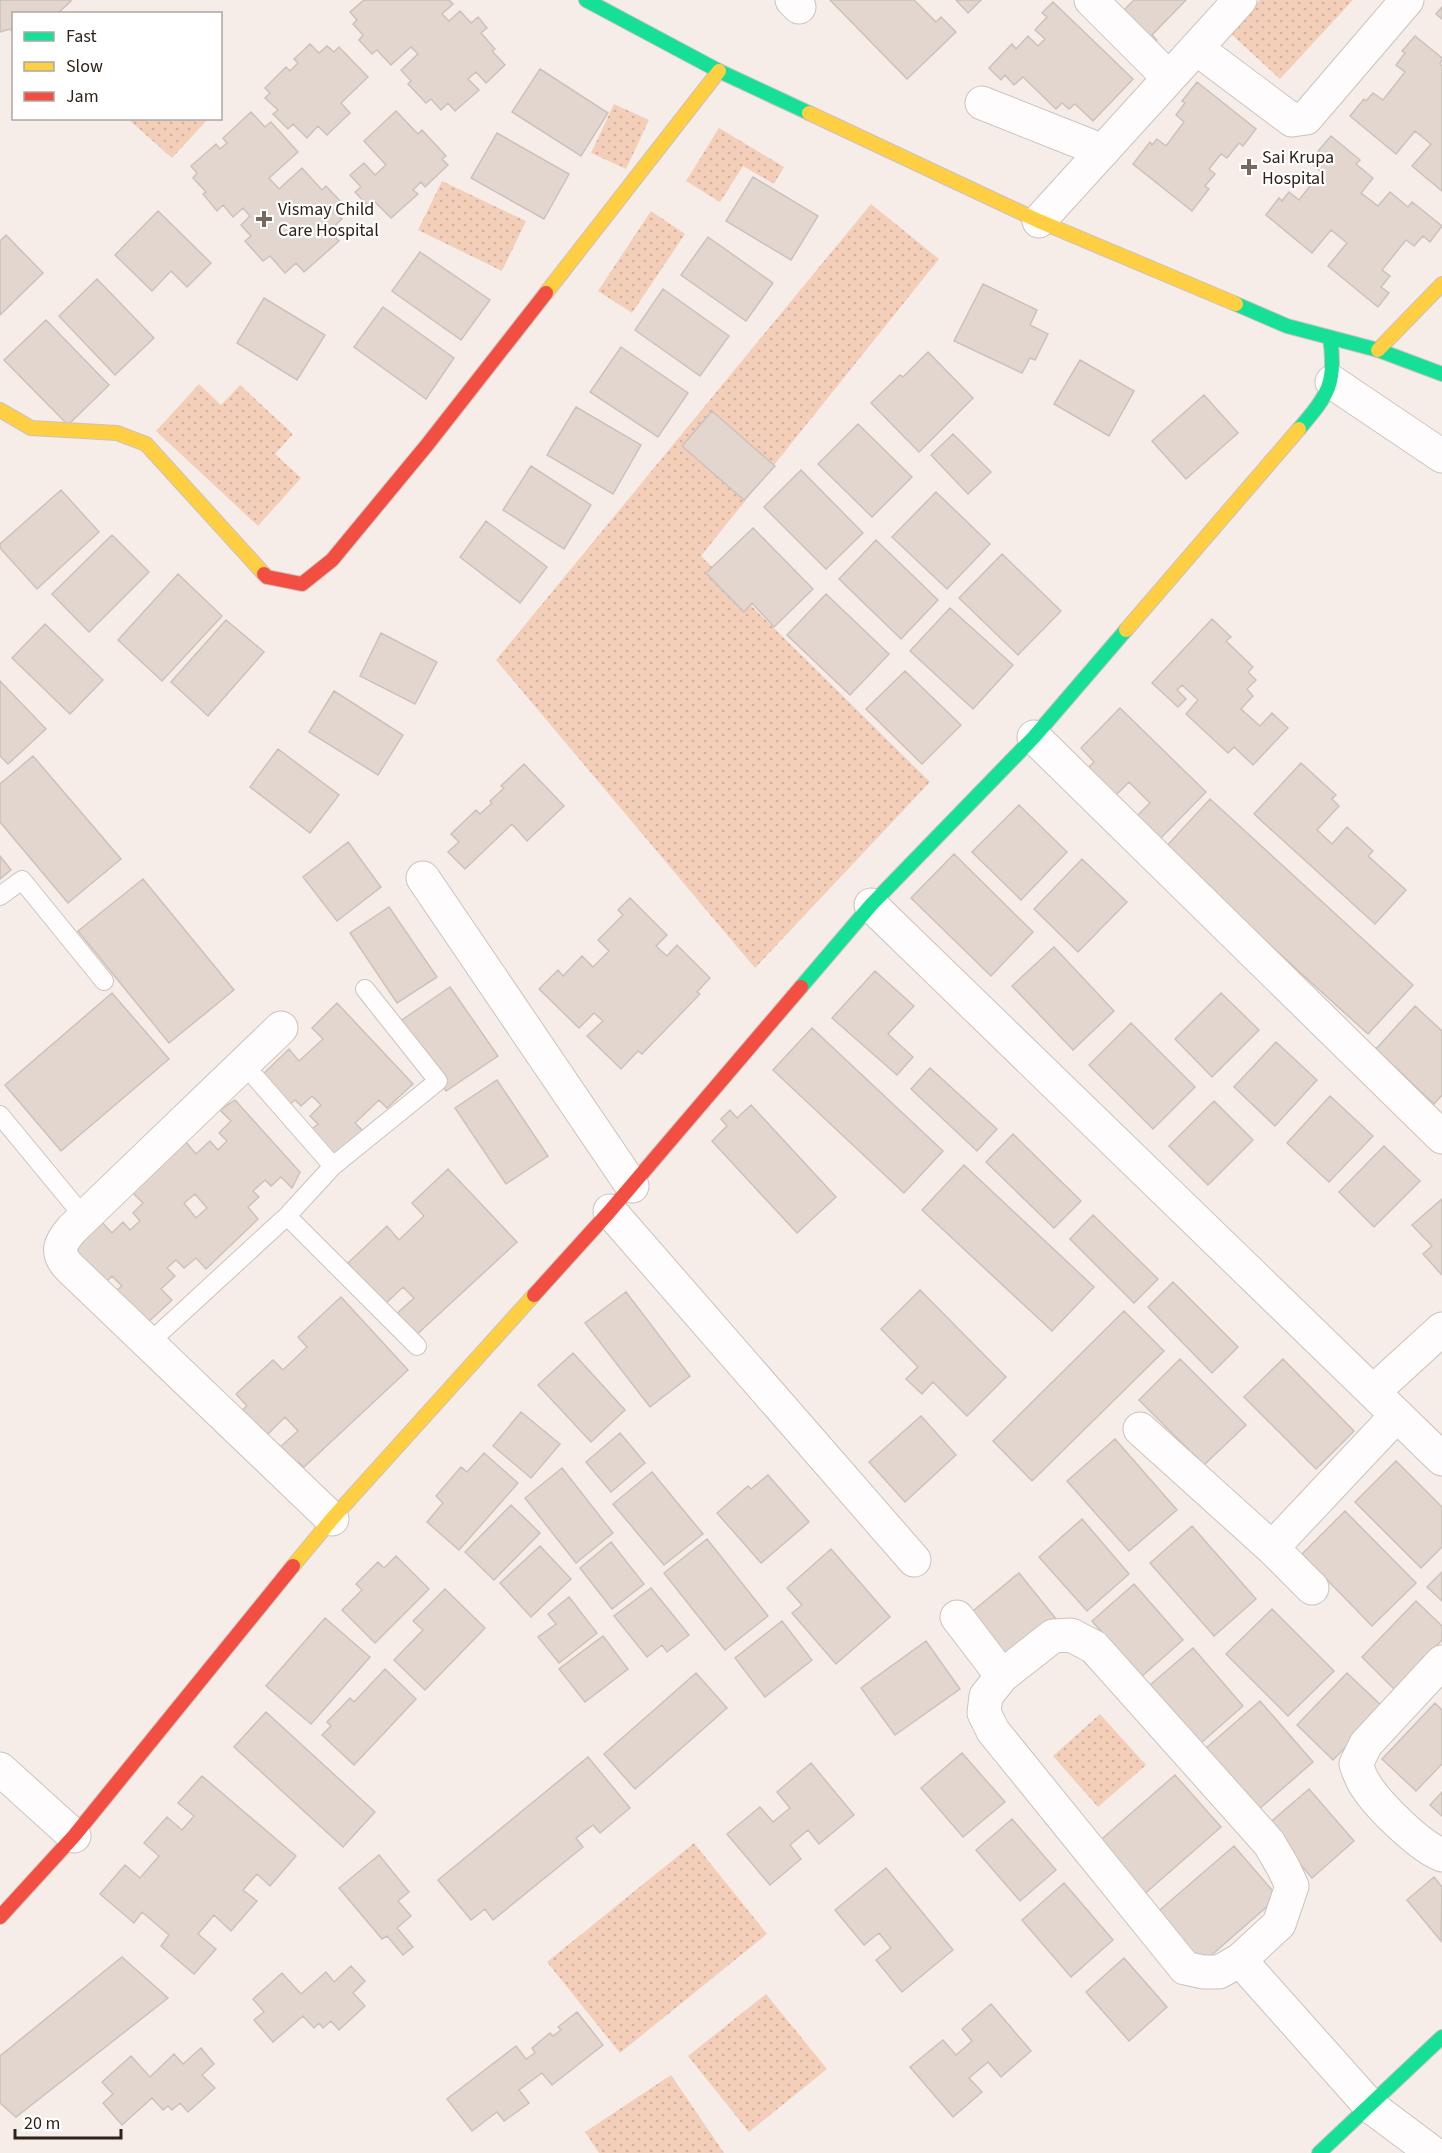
<svg xmlns="http://www.w3.org/2000/svg" width="1442" height="2153" font-family="'Source Sans 3',sans-serif">
	<defs>
		<pattern id="grass-dots" width="8" height="8" patternUnits="userSpaceOnUse" patternTransform="scale(1.5)"><rect width="8" height="8" fill="#f3cfb9"/><path d="M2 2h.1M6 6h.1" fill="none" stroke="#d1b19e" stroke-width="1.8" stroke-linecap="round"/></pattern>
	</defs>
	<rect width="100%" height="100%" fill="#f6ede9"/>
	<path fill="url(#grass-dots)" d="M1260,0H1353L1280,79L1230,33Z
		M614,104L649,120L626,169L591,153Z
		M128,119H208L172,158Z
		M719,128L784,167L774,184L743,166L720,202L686,181Z
		M442,181L526,221L502,271L418,230Z
		M871,204L939,259L701,556L930,782L755,968L496,660Z
		M651,211L685,234L632,313L598,291Z
		M199,384L221,405L240,385L293,434L275,454L301,478L258,526L156,431Z
		M1100,1714L1146,1765L1098,1807L1053,1756Z
		M694,1843L767,1934L620,2053L547,1962Z
		M766,1994L827,2069L749,2132L688,2056Z
		M671,2075L724,2153H599L585,2132Z"/>
	<path fill="#e3d6cf" stroke="#ccc1bb" stroke-width="1.5" fill-rule="evenodd" d="M0,0H70L71,1L57,14H14V33L10,29L0,32Z
		M364,0H449L453,4L442,14L449,21L460,11L471,23L478,17L487,28L481,33L495,49L492,51L505,65L486,83L476,72L468,79L479,90L455,111L448,103L441,110L431,99L426,103L408,84L411,81L401,70L418,54L411,47L391,65L377,50L372,54L359,40L363,35L353,24L357,20L350,12Z
		M830,0H914L936,22L941,17L956,32L907,79Z
		M956,0H981L968,13Z
		M1134,0H1186L1152,35L1157,40L1147,52L1121,13Z
		M1053,2L1133,79L1093,121L1075,104L1069,109L1062,103L1056,109L1023,77L1014,85L1005,75L1001,80L989,68L1012,44L1016,49L1028,36L1038,46L1045,39L1035,30L1047,17L1042,13Z
		M1442,7V19L1436,14Z
		M1415,36L1442,58L1440,64L1442,66V191L1412,166L1431,144L1415,131L1396,154L1350,116L1364,99L1366,101L1373,93L1383,100L1405,72L1396,65L1405,53L1402,51Z
		M310,44L319,53L327,46L334,52L339,47L368,77L341,103L350,113L327,135L318,126L307,138L293,124L288,129L273,114L278,110L265,98L270,93L265,88L286,67L290,71L298,63L294,59Z
		M540,69L608,113L581,156L512,112Z
		M1197,82L1256,129L1243,146L1239,143L1227,158L1221,154L1209,169L1215,174L1205,186L1209,189L1192,211L1133,164L1150,142L1152,145L1157,139L1166,146L1184,122L1176,115L1185,103L1182,101Z
		M396,111L418,134L422,130L446,156L442,159L448,165L425,187L421,182L413,190L418,194L391,218L375,202L369,207L355,192L361,187L350,175L364,163L375,175L386,165L364,141Z
		M251,112L265,127L271,122L298,152L269,178L279,189L302,168L322,190L326,186L342,203L334,210L342,219L329,231L339,241L304,272L296,263L285,273L270,256L263,261L245,241L251,236L241,225L250,216L243,208L233,217L223,205L217,211L203,194L206,192L193,178L197,173L191,166L216,144L220,149L227,143L223,138Z
		M497,133L569,174L544,219L471,178Z
		M1331,136L1360,160L1356,164L1373,178L1361,193L1378,206L1390,192L1408,207L1412,202L1442,226L1430,242L1423,236L1414,246L1406,240L1382,270L1390,276L1381,287L1389,293L1378,307L1328,266L1347,243L1331,230L1312,253L1266,215L1279,198L1282,201L1289,192L1299,200L1321,172L1312,164L1321,153L1318,151Z
		M753,177L818,216L791,260L726,221Z
		M158,211L211,263L187,287L171,271L152,291L115,255Z
		M6,235L43,273L0,315V241Z
		M708,237L773,283L746,321L681,275Z
		M420,252L490,300L461,340L392,291Z
		M97,279L154,338L115,375L59,316Z
		M983,284L1037,310L1030,325L1048,334L1035,360L1030,358L1022,373L954,341Z
		M663,289L729,336L700,376L635,330Z
		M264,298L325,335L297,380L237,343Z
		M383,307L454,358L426,399L354,347Z
		M46,320L109,385L68,425L4,360Z
		M621,347L688,393L658,437L590,392Z
		M928,352L973,398L919,452L871,403L900,375L903,377Z
		M1080,360L1134,391L1109,436L1054,404Z
		M1204,395L1238,433L1186,479L1152,441Z
		M576,407L641,445L613,494L547,455Z
		M712,411L775,466L744,500L682,446Z
		M858,424L912,477L872,517L818,464Z
		M953,434L991,472L968,494L931,455Z
		M531,466L591,505L564,549L503,510Z
		M801,470L863,533L826,569L764,507Z
		M61,490L99,532L37,589L0,548V544Z
		M936,492L990,544L947,589L892,537Z
		M486,521L547,567L520,603L460,557Z
		M753,528L813,589L774,627L752,603L744,612L706,573Z
		M112,535L149,572L89,632L52,594Z
		M876,540L938,600L901,639L839,579Z
		M1002,554L1061,611L1018,655L959,598Z
		M178,574L222,616L162,681L118,640Z
		M826,594L889,654L850,695L787,635Z
		M950,608L1013,665L973,709L910,651Z
		M1212,619L1231,637L1226,641L1253,667L1248,672L1256,680L1247,689L1253,696L1241,709L1260,726L1272,713L1288,728L1253,765L1234,747L1228,753L1186,714L1198,700L1182,685L1177,690L1186,699L1178,707L1152,683Z
		M226,620L264,652L208,716L171,682Z
		M45,624L103,680L70,714L12,658Z
		M381,633L437,662L415,704L360,676Z
		M905,671L961,725L922,764L866,709Z
		M0,681L46,729L8,764L0,756Z
		M334,691L403,735L378,775L309,732Z
		M1120,708L1206,792L1156,843L1133,820L1150,803L1129,782L1112,799L1084,772L1094,762L1081,748Z
		M278,749L339,795L310,833L250,787Z
		M33,756L121,859L68,903L0,822V784Z
		M1301,763L1336,795L1332,799L1339,806L1317,830L1332,844L1347,827L1373,851L1368,856L1406,890L1375,924L1254,814Z
		M524,764L564,806L527,841L512,824L465,869L448,852L459,842L451,834L476,810L480,814L492,803L490,801L504,788L501,786Z
		M1210,799L1413,985L1368,1034L1164,849Z
		M1019,805L1067,852L1021,900L972,852Z
		M348,842L381,887L337,921L303,877Z
		M954,854L1033,932L991,976L911,898Z
		M0,856L11,870L0,879Z
		M1082,859L1127,902L1078,952L1034,909Z
		M143,879L234,990L169,1043L78,931Z
		M630,898L667,935L656,946L667,956L677,945L710,978L697,992L700,994L642,1054L638,1051L621,1069L587,1036L603,1021L594,1013L579,1028L539,989L558,970L563,976L582,956L593,967L609,951L598,940L623,915L618,910Z
		M389,907L437,977L397,1003L350,933Z
		M1054,947L1114,1011L1073,1050L1012,986Z
		M875,971L914,1006L888,1034L913,1057L897,1075L832,1018Z
		M450,987L498,1056L446,1091L399,1022Z
		M112,993L169,1059L61,1151L5,1085Z
		M1221,993L1259,1030L1212,1077L1175,1039Z
		M337,1003L413,1084L387,1108L379,1100L355,1123L363,1131L336,1156L312,1129L318,1124L310,1116L321,1105L312,1096L301,1106L295,1100L289,1105L261,1076L289,1049L299,1061L323,1039L312,1028Z
		M1415,1006L1442,1031V1095L1434,1104L1376,1049Z
		M1131,1023L1195,1087L1153,1129L1089,1065Z
		M812,1028L943,1151L904,1193L773,1070Z
		M1276,1042L1317,1080L1275,1126L1234,1087Z
		M930,1068L997,1129L977,1151L911,1089Z
		M497,1080L548,1156L506,1184L455,1108Z
		M1330,1096L1373,1136L1329,1182L1287,1143Z
		M235,1100L300,1172L292,1188L281,1177L271,1186L265,1180L253,1191L259,1197L248,1207L258,1219L206,1269L196,1258L184,1268L176,1260L167,1268L175,1276L161,1289L172,1300L145,1325L114,1292L122,1286L112,1276L105,1283L72,1248L101,1221L112,1233L123,1222L130,1230L140,1221L133,1213L143,1203L132,1192L186,1142L196,1154L210,1141L218,1150L227,1141L219,1133L231,1121L220,1110ZM195,1194L207,1208L196,1218L184,1203Z
		M1214,1101L1253,1140L1208,1185L1169,1146Z
		M751,1105L836,1197L797,1233L712,1141L727,1126L721,1119L730,1110L737,1118Z
		M1013,1134L1081,1201L1054,1228L986,1162Z
		M1384,1146L1420,1181L1374,1227L1339,1192Z
		M964,1165L1094,1287L1052,1331L922,1210Z
		M448,1169L517,1242L413,1338L393,1317L414,1298L403,1287L383,1306L348,1263L387,1226L399,1240L424,1216L412,1203Z
		M1442,1199V1275L1423,1254L1432,1246L1412,1225Z
		M1093,1215L1158,1279L1134,1303L1070,1239Z
		M1173,1282L1238,1347L1212,1373L1148,1307Z
		M920,1290L1006,1377L967,1416L933,1382L922,1394L906,1379L918,1367L881,1329Z
		M626,1292L690,1376L650,1407L585,1323Z
		M341,1297L408,1370L304,1467L298,1462L294,1466L278,1449L298,1431L285,1417L266,1436L242,1410L247,1406L236,1394L273,1360L283,1370L307,1347L298,1337Z
		M1124,1311L1164,1351L1032,1481L993,1441Z
		M573,1353L625,1410L591,1442L538,1385Z
		M1180,1359L1246,1425L1204,1465L1139,1400Z
		M1283,1359L1354,1431L1316,1469L1244,1397Z
		M521,1412L560,1444L531,1478L493,1446Z
		M921,1416L956,1455L905,1502L869,1462Z
		M620,1433L645,1463L611,1492L586,1462Z
		M1115,1439L1177,1510L1129,1551L1067,1481Z
		M484,1453L518,1483L459,1550L427,1522L443,1503L436,1496L461,1467L467,1472Z
		M1396,1461L1442,1507V1547L1421,1568L1355,1502Z
		M562,1468L613,1533L576,1563L525,1498Z
		M652,1472L703,1534L664,1565L613,1504Z
		M768,1475L809,1522L761,1563L717,1513L748,1486L751,1489Z
		M511,1505L540,1533L494,1580L465,1552Z
		M1345,1511L1416,1583L1372,1626L1302,1554Z
		M1082,1519L1129,1574L1087,1611L1039,1557Z
		M1192,1526L1256,1599L1214,1636L1150,1563Z
		M707,1539L768,1616L725,1650L664,1573Z
		M611,1542L644,1584L612,1609L580,1568Z
		M540,1546L571,1579L531,1617L500,1583Z
		M831,1549L890,1617L836,1664L792,1613L802,1605L787,1588Z
		M396,1556L429,1589L375,1643L342,1610L362,1590L356,1584L378,1562L384,1568Z
		M1442,1572V1601L1427,1587Z
		M1019,1573L1056,1619L1005,1661L968,1615Z
		M1134,1584L1183,1640L1141,1677L1092,1621Z
		M651,1588L689,1635L667,1652L662,1645L647,1657L614,1616Z
		M445,1589L485,1628L425,1690L394,1660L423,1630L413,1621Z
		M569,1597L597,1633L559,1663L538,1637L556,1624L548,1614Z
		M1416,1601L1442,1626V1640L1395,1690L1362,1657Z
		M1272,1609L1334,1671L1288,1716L1226,1654Z
		M325,1618L370,1657L311,1724L266,1686Z
		M782,1621L812,1660L765,1697L735,1658Z
		M603,1636L628,1669L585,1702L559,1669Z
		M926,1641L960,1689L895,1735L861,1688Z
		M1193,1648L1243,1706L1201,1743L1150,1685Z
		M385,1669L416,1699L354,1765L322,1735L331,1726L327,1722L350,1698L354,1702Z
		M696,1673L727,1708L635,1789L604,1754Z
		M1347,1673L1384,1708L1333,1760L1297,1725Z
		M1260,1701L1313,1762L1259,1809L1206,1748Z
		M1435,1703L1442,1710V1764L1416,1791L1382,1759Z
		M266,1712L375,1812L343,1847L234,1747Z
		M962,1753L1005,1802L963,1837L921,1788Z
		M588,1757L630,1808L600,1833L593,1825L576,1838L583,1847L493,1920L485,1909L471,1920L438,1880Z
		M811,1763L854,1815L819,1844L808,1830L790,1845L801,1859L770,1885L727,1834L760,1807L773,1822L790,1808L777,1792Z
		M1175,1775L1221,1827L1141,1897L1096,1844Z
		M202,1776L296,1856L270,1886L257,1874L243,1890L257,1901L231,1931L214,1915L198,1934L216,1949L194,1974L161,1946L169,1935L142,1912L134,1923L100,1894L125,1865L140,1878L159,1856L144,1843L167,1817L182,1830L194,1816L178,1803Z
		M1309,1789L1354,1841L1312,1878L1267,1825Z
		M1442,1792V1816L1430,1805Z
		M1012,1819L1056,1870L1020,1901L976,1850Z
		M1234,1846L1278,1897L1199,1966L1154,1915Z
		M379,1855L409,1892L398,1901L411,1916L397,1928L413,1947L403,1955L387,1936L382,1939L339,1888Z
		M886,1868L953,1950L902,1992L876,1960L891,1948L879,1933L864,1945L835,1910Z
		M1434,1877L1442,1887L1441,1941L1407,1900Z
		M1064,1883L1113,1940L1071,1977L1022,1920Z
		M122,1957L168,1998L16,2117L0,2103V2056Z
		M1124,1958L1167,2007L1129,2041L1086,1992Z
		M351,1966L365,1981L353,1993L365,2006L339,2030L331,2021L323,2028L319,2023L314,2028L303,2016L273,2042L254,2020L264,2012L253,1999L282,1973L301,1994L326,1972L334,1982Z
		M991,2004L1031,2051L1001,2077L988,2062L969,2078L982,2092L953,2117L910,2067L943,2040L956,2055L972,2041L962,2029Z
		M577,2012L603,2045L552,2085L542,2073L519,2090L529,2103L504,2121L497,2112L472,2131L447,2099L516,2046L526,2059L535,2053L532,2048L550,2033L553,2036L561,2030L558,2027Z
		M201,2048L214,2064L202,2075L215,2088L188,2112L180,2103L172,2110L168,2106L163,2110L152,2098L122,2125L103,2103L113,2094L102,2082L131,2056L150,2077L174,2054L183,2064Z"/>
	<g fill="none" stroke-linecap="round" stroke-linejoin="round">
		<defs>
			<path id="lane" d="M0,896L22,880L104,981
				M256,1078L333,1166
				M0,1115L84,1217
				M287,1216L417,1346
				M150,1342L287,1216L333,1166L438,1081L365,989"/>
			<path id="street" d="M792,0L799,7
				M1091,0L1169,78
				M1196,48L1292,120L1306,118L1407,0
				M982,103L1103,151
				M1039,221L1240,0
				M1332,382L1442,456
				M1034,737L1442,1137
				M423,878L632,1186
				M871,905L1442,1459
				M281,1028L72,1229C60,1243 55,1252 69,1267L332,1519
				M610,1211L914,1560
				M1373,1392L1442,1329
				M1140,1429L1272,1548L1397,1415
				M1272,1548L1312,1588
				M957,1617L1002,1676
				M1071,1635L1094,1647L1269,1843L1283,1867L1292,1886L1279,1924L1240,1960L1219,1972H1203L1185,1968L993,1731L984,1713L986,1696L1002,1676L1053,1636Z
				M1442,1662L1366,1744L1356,1764C1358,1769 1360,1776 1363,1781C1375,1803 1419,1846 1442,1855
				M0,1769L74,1836
				M1240,1960L1370,2106L1433,2153"/>
			<path id="fast" d="M586,0L719,71L809,113
				M1236,304L1287,326L1378,350L1442,374
				M1299,429C1328,395 1337,383 1330,338
				M801,987L871,905L1034,737L1126,630
				M1319,2153L1442,2037"/>
			<path id="slow" d="M809,113L1039,221L1236,304
				M546,293L719,71
				M1378,350L1442,284
				M0,410L31,428L117,433L146,444L264,574
				M1126,630L1299,429
				M293,1566L332,1519L534,1295"/>
			<path id="jam" d="M264,574L267,577L302,584L332,560L427,445L546,293
				M534,1295L610,1211L801,987
				M0,1917L74,1836L293,1566"/>
		</defs>
		<use href="#lane" stroke="#cdc2bc" stroke-width="20"/>
		<use href="#street" stroke="#cdc2bc" stroke-width="35"/>
		<use href="#fast" stroke="#cdc2bc" stroke-width="16"/>
		<use href="#slow" stroke="#cdc2bc" stroke-width="16"/>
		<use href="#jam" stroke="#cdc2bc" stroke-width="16"/>
		<use href="#lane" stroke="#fefcfc" stroke-width="18"/>
		<use href="#street" stroke="#fefcfc" stroke-width="33"/>
		<use href="#fast" stroke="#16e098" stroke-width="14"/>
		<use href="#slow" stroke="#ffcf43" stroke-width="14"/>
		<use href="#jam" stroke="#f24e42" stroke-width="14"/>
	</g>
	<g fill="#756962" stroke="#fff" stroke-width="2">
		<path d="M1246 158h6v6h6v6h-6v6h-6v-6h-6v-6h6z"/>
		<path d="M261 210h6v6h6v6h-6v6h-6v-6h-6v-6h6z"/>
	</g>
	<g text-anchor="middle" stroke-width="4.5" stroke-linejoin="round" paint-order="stroke">
		<g font-size="18" fill="#2f221a" stroke="#fff" text-anchor="start">
			<text x="1262" y="163">Sai Krupa<tspan x="1262" dy="21">Hospital</tspan></text>
			<text x="278" y="215">Vismay Child<tspan x="278" dy="21">Care Hospital</tspan></text>
		</g>
	</g>
	<rect x="12" y="12" width="210" height="108" fill="#ffffff" stroke="#aca7a3" stroke-width="1.5"/>
	<rect x="24" y="32" width="30" height="9" fill="#16e098" stroke="#aca7a3" stroke-width="1.5"/>
	<text x="66" y="42" font-size="18" fill="#2f221a">Fast</text>
	<rect x="24" y="62" width="30" height="9" fill="#ffcf43" stroke="#aca7a3" stroke-width="1.5"/>
	<text x="66" y="72" font-size="18" fill="#2f221a">Slow</text>
	<rect x="24" y="92" width="30" height="9" fill="#f24e42" stroke="#aca7a3" stroke-width="1.5"/>
	<text x="66" y="102" font-size="18" fill="#2f221a">Jam</text>
	<path d="M15 2129v9h106v-9" fill="none" stroke="#2f221a" stroke-width="3"/>
	<text x="24" y="2129" font-size="18" fill="#2f221a" stroke="#ffffff" stroke-width="4.5" paint-order="stroke">20 m</text>
</svg>
